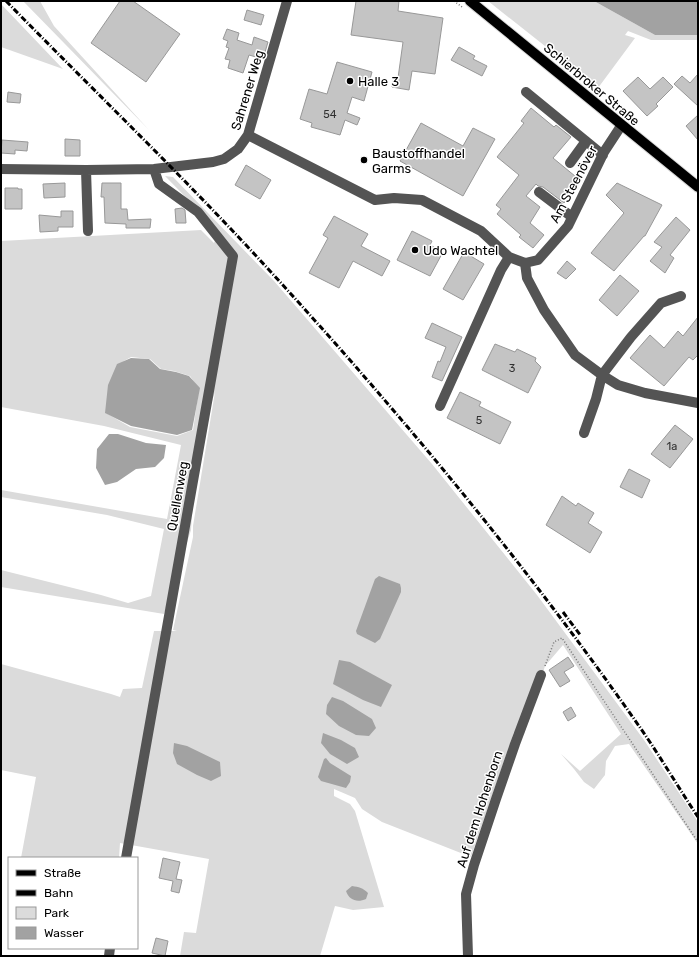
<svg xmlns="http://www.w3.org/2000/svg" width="699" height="957" font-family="Rubik,sans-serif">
	<rect width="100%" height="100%" fill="#fff"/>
	<path fill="#dbdbdb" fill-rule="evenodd" d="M23,1H40L54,26L149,130Z
		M488,1H594L655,35H698V40H651L628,31L625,35L635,38L598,88Z
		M1,4L63,69L1,47Z
		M165,176L173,177L274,281L432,464L537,595L644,740L687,805L698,822V844L629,744L615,746L606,761L605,775L594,789L584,782L574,769L561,754L580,771L621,734L563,645L545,666L524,734L514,732L471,857L382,822L362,809L355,798L334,789V796L350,804L355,811L384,907L353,910L335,906L320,956H180L184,932L196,933L209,859L120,843L119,858H21L36,777L1,770V664L111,694L120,697L123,689L142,688L154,631H177L173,630L193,537V526L215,392L197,446L191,530L164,614L1,587V570L101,595L128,603L151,596L164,529L107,515L1,497V490L167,519L181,445L104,426L1,407V241L201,230L214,243L219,231ZM131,357L150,359L161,369L174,371L190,376L199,389L193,430L177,436L130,427L106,413L117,365Z"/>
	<path fill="#a2a2a2" d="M594,1H698V35H655Z
		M131,358L149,359L160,369L176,372L189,376L200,388L192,430L177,435L131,426L105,413L108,385L117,364Z
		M109,434H118L146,443L166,445L164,458L155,467L136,469L117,482L105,485L96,468L97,449Z
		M379,576L400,584L401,588V592L380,639L375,643L357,634L356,631L375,579Z
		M339,660L350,662L392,685L381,707L363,700L333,684Z
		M332,697L343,701L372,719L376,728L369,736L356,735L339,726L326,714L327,705Z
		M323,733L341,740L355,748L359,757L347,764L330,754L321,743Z
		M174,743L187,746L220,762L221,776L211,781L197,775L177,764L173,753Z
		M326,758L330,763L351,776L350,782L346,788L321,781L318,777L324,759Z
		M352,886C359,887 363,888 368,893L366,899C357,903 349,900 346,891Z"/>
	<path fill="#c4c4c4" stroke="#989898" d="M120,1H133L180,34L146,82L91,43Z
		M356,1H399L398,11L443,18L435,74L412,71L409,90L392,87L394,77L398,78L403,42L351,35Z
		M247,10L264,15L261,25L244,20Z
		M227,29L239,33L237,40L252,45L254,37L268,42L263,59L249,55L243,73L228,68L230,60L225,59L229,48L226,47L228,41L223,39Z
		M459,47L475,56L473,59L487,66L482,76L451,60Z
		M337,62L372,72L364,101L352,97L347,113L360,118L357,125L345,120L340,135L311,127L312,123L300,119L309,89L327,94Z
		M698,74V106L674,84L682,76L690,83Z
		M638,77L650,89L663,77L673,87L656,104L658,106L647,116L623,91Z
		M8,92L21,94L20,103L7,102Z
		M531,108L554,127L556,125L571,137L553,158L581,181L564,203L543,187L538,186L536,184L526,196L540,207L530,223L544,235L533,248L519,237L521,235L497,214L501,209L496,205L519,175L497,157L524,123L521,121Z
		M698,115V140L686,126Z
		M421,123L463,146L473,128L495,139L463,196L400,161Z
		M65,139L80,140V156H65Z
		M2,140L28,142L27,151L15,150V154L1,153Z
		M246,165L271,180L260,199L235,185Z
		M65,183V197L44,198L43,184Z
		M102,183H121V209H127L128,220L151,219L150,228H126V224L105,223L104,197H101Z
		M617,183L662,205L645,236H644L614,271L591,253L624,213L606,195Z
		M5,188H18V189H22V209H5Z
		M182,208L185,210L186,223H176L175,209Z
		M61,211H73V227H58V231L40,232L39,215L61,217Z
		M334,216L368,234L361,246L390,261L382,276L353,261L339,288L309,273L328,238L323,235Z
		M676,217L690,230L670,255L674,258L665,273L650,261L662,247L654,242Z
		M412,231L432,241L430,245L443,252L430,276L397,260Z
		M464,252L484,264L463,300L443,289Z
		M567,261L576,269L566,279L557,273Z
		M620,275L639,291L617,316L599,300Z
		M698,317V355L693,360L689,357L664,386L630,358L650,335L664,348L678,331L683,336Z
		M432,323L462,337L442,381L432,377L438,361L440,362L446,347L425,338Z
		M495,344L515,352L517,349L536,358L535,361L541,367L528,393L482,370Z
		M460,392L481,402L479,406L511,422L500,444L447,418Z
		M675,425L693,439L670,468L651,454Z
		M629,469L650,480L642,498L620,487Z
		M562,496L576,506L578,503L594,513L588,523L602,532L590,553L546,525Z
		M568,657L574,666L564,672L570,681L560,687L549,670Z
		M571,707L576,716L568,721L563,712Z
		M163,858L180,862L176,879L182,880L179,893L171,891L173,881L159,878Z
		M156,938L168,941L165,956L152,953Z"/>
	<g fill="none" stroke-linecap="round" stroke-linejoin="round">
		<defs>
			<path id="major" d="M470,1L698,187"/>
		</defs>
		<use href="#major" stroke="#dbdbdb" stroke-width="12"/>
		<path stroke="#767676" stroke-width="1.5" stroke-dasharray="1 2" stroke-linecap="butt" d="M454,1L462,7
			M545,666L554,642L562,638L698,842"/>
		<path stroke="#545454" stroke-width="10" d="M526,92L603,155
			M248,135L375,200L394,198L422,200L481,231L509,257L525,263L527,278L544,310L575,355L602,375L618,385L645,393L698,403
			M570,163L586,141
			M1,169L86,170L154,169L213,162L224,159L238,149L248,135L287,1
			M86,170L88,231
			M539,192L572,217
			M525,263L538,260L568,226L604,152L621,126
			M440,406L501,270L509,257
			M584,433L596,399L602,375L631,337L661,303L681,296
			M126,858L233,256L198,212L159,184L154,169
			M109,956L110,948
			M468,956L466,894L474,865L496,799L515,744L541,675"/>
		<use href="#major" stroke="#000" stroke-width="10"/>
		<path stroke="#000" stroke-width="3" stroke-dasharray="6 2 1 2" stroke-linecap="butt" d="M6,1C94,91 185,178 270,271C402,415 527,566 639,726C660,756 678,787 698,817
			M563,612L581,636"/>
	</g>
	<g fill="#000" stroke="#fff" stroke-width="1.5">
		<circle cx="350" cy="81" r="4"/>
		<circle cx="364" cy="160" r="4"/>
		<circle cx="415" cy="250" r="4"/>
	</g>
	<g text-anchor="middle" stroke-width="3" stroke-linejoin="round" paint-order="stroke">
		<g font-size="11" fill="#313131">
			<text x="330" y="118">54</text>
			<text x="512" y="372">3</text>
			<text x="479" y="424">5</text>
			<text x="672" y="450">1a</text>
		</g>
		<g font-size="13" fill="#000" stroke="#fff" text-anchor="start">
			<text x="358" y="86">Halle 3</text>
			<text x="372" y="158">Baustoffhandel<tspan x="372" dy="15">Garms</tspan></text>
			<text x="423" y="255">Udo Wachtel</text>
		</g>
		<g font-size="13" fill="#000" stroke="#fff">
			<text transform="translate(592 84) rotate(40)" y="5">Schierbroker Straße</text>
			<text transform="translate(247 90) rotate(-73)" y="5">Sahrener Weg</text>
			<text transform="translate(573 184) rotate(-62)" y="5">Am Steenöver</text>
			<text transform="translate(177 496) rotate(-80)" y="5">Quellenweg</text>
			<text transform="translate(479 809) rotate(-72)" y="5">Auf dem Hohenborn</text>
		</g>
	</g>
	<rect width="699" height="957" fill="none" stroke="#000000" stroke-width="4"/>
	<rect x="8" y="857" width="130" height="92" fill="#ffffff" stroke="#999999"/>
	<rect x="16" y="870" width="20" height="6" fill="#000000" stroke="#999999"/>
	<text x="44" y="877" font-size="12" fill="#000000">Straße</text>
	<rect x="16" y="890" width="20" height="6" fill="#000000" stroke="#999999"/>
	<text x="44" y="897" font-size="12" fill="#000000">Bahn</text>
	<rect x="16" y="907" width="20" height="12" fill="#dbdbdb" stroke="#999999"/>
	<text x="44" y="917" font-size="12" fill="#000000">Park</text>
	<rect x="16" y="927" width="20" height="12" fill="#a2a2a2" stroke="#999999"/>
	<text x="44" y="937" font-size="12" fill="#000000">Wasser</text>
</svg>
